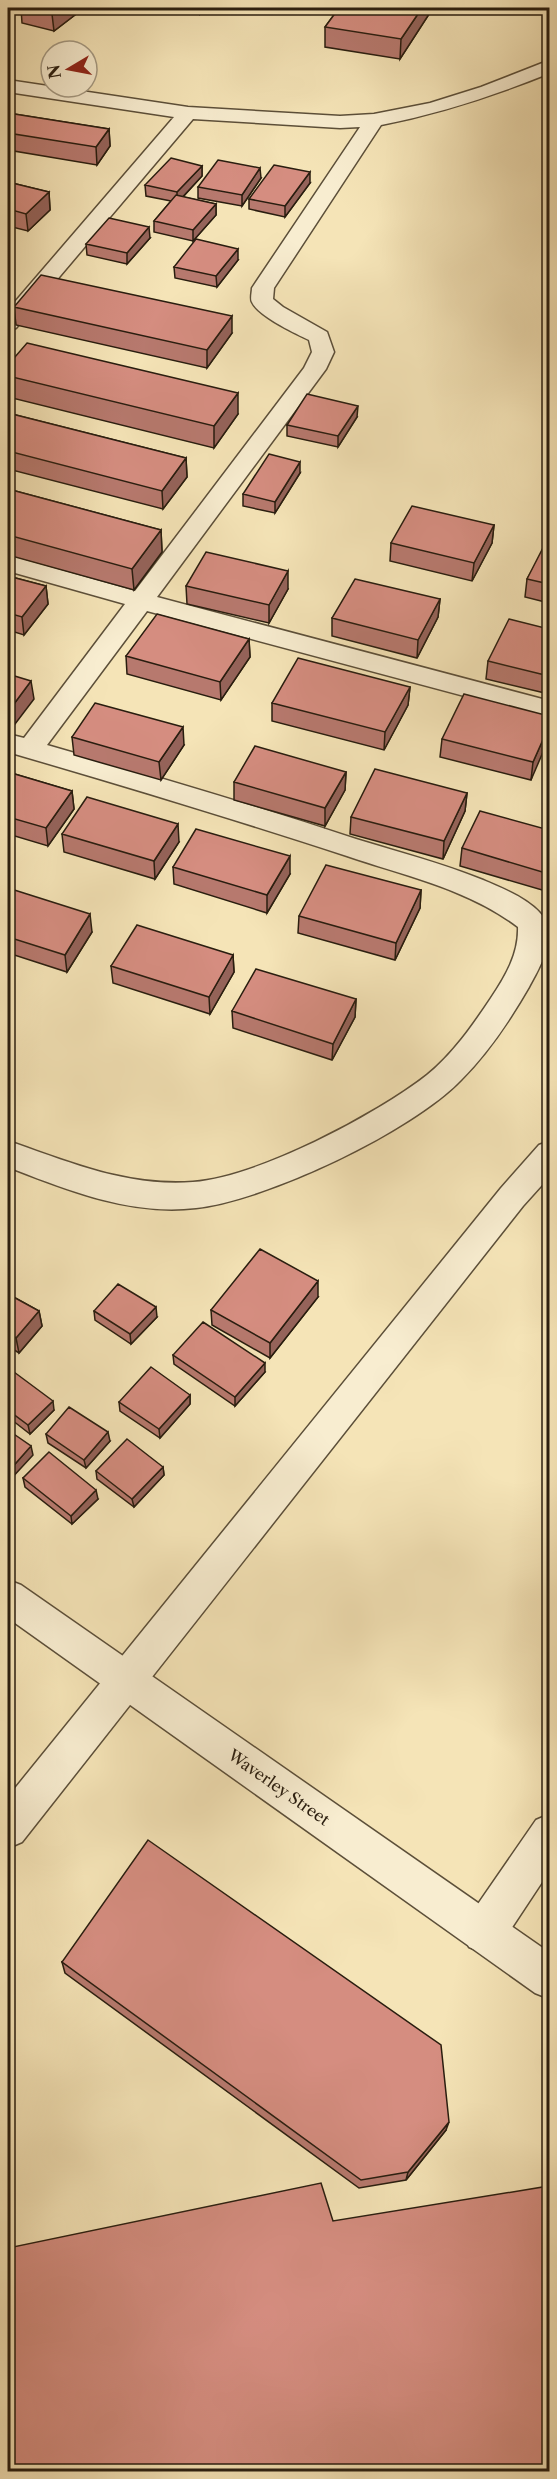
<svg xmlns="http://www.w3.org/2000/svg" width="557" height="2479" font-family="'Libre Caslon Text',serif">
	<rect width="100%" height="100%" fill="#f5e4b7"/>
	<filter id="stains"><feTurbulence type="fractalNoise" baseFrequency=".00333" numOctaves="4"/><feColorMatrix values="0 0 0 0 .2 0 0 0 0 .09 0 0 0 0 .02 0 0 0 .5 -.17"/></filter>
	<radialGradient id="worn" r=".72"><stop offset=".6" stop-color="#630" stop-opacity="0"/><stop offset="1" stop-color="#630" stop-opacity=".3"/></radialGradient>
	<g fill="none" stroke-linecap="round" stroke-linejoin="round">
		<defs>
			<path id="service" d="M550,60V73C493,96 441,113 381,125L274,288L273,299L283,307L327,332L334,352L326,369L157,597L550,701V719L147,611L47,745C151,775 254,805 356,839C398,852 442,863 483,880C502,888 532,900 544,918C557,938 539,969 529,987C510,1020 488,1053 461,1080C411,1132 267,1200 196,1208C131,1216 67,1190 8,1167V1141C70,1162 126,1187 193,1182C258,1177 376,1115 427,1075C453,1054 473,1025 491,998C505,977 519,954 518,927C468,889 405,876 347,856C234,819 121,785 8,752V734L24,738L125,604L8,571V555L135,591L304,368L312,352L309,340C295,333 258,316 252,302C250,299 252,292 252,288L360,127L340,128L193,119L16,328L8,330V310L174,117L8,92V80L188,107L340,116L374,114L430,103L481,87Z
				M550,1814V1870L499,1947L484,1953L469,1947L463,1932L469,1917L536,1820Z"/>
			<path id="minor" d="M550,1141V1176L523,1206L22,1842L8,1848V1797L501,1188L539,1145Z"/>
			<path id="tertiary" d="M8,1580L21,1585L550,1953V1999L535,1993L8,1618Z"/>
		</defs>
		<use href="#service" stroke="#5c4f39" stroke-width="3"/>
		<use href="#minor" stroke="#5c4f39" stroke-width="3"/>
		<use href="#tertiary" stroke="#5c4f39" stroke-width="3"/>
		<use href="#service" fill="#f8edd0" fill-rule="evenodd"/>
		<use href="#minor" fill="#f8edd0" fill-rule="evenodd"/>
		<use href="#tertiary" fill="#f8edd0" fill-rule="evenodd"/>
	</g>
	<path fill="#b7796e" stroke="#291d0f" stroke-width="1.5" d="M21,8H84L54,31L22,23Z
		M175,8H204L200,14L175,11Z
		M286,8H324L321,12Z
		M339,8H433L400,59L325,47V27Z
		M8,113L109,129L110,146L97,165L8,150Z
		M202,166V176L183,197L216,204V215L193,241L154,232V221L171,201L146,196L145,185Z
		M261,178L242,206L198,198V187Z
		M8,182L49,192L50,210L28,231L8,226Z
		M310,183L285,217L249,209V199Z
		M150,238L127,264L87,255L86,244Z
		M238,260L217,287L175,278L174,267Z
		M14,307L232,333L207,368L16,325Z
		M8,365L238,414L214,448L8,397Z
		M8,413L186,458L187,477L163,509L8,469Z
		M357,417L338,447L287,436V425Z
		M300,473L275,513L243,506V494Z
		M8,489L161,530L162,552L134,590L8,555Z
		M494,525L492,543L472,581L390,561L391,543Z
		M549,541V603L525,597L527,579Z
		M8,576L46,586L48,604L24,635L8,630Z
		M186,586L288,589L269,623L187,604Z
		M440,599L438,617L417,658L332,636V618Z
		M549,629V694L486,679L488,661Z
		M249,639L250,657L221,700L127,674L126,656Z
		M410,687L408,705L384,750L272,721V703Z
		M549,716L531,780L440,757L442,739Z
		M72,737L184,745L161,780L74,755Z
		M8,772L72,791L74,809L48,846L8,834Z
		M346,772L345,790L325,826L234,800V782Z
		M467,793L465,811L443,859L350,834L351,817Z
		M549,830V892L460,866L462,848Z
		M62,834L179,842L155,879L64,852Z
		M173,867L290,874L267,913L174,884Z
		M8,888L92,932L67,972L8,953Z
		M421,890L420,908L395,960L298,933L299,916Z
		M233,955L234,972L210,1014L113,983L111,966Z
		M356,999L355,1017L332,1060L233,1028L232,1011Z
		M8,1294L39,1311L42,1326L19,1353L8,1346Z
		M318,1297L270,1358L212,1325L211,1310Z
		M94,1311L157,1317L131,1344L95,1320Z
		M173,1355L265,1372L235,1406L174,1364Z
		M8,1379L54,1410L30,1434L8,1417Z
		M190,1395V1404L160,1438L120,1411L119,1402Z
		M46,1434L110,1441L86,1468L48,1443Z
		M163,1467L164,1475L134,1507L97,1479L96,1471Z
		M23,1478L98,1499L72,1524L25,1487Z
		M62,1962L446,2130L406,2180L359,2188L65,1973Z"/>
	<path fill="#95635a" stroke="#291d0f" stroke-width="1.5" d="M8,8H17L8,17Z
		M61,8H84L54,31L52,14Z
		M199,8H204L200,14Z
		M422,8H433L400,59L401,39Z
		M109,129L110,146L97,165L96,147Z
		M202,166V176L177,203V192Z
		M260,168L261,178L242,206V195Z
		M310,172V183L285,217V206Z
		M49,192L50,210L28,231L26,214Z
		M216,204V215L193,241V230Z
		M149,227L150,238L127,264V253Z
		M10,244L12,262L8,266V246Z
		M238,249V260L217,287L216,276Z
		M232,316V333L207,368V350Z
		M238,393V414L214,448V426Z
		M358,406L357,417L338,447V436Z
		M186,458L187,477L163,509L162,491Z
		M300,462V473L275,513V502Z
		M494,525L492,543L472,581L474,563Z
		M161,530L162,552L134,590L132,569Z
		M288,571V589L269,623V605Z
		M46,586L48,604L24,635L22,617Z
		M440,599L438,617L417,658L418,640Z
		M249,639L250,657L221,700L220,682Z
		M31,681L34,699L9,732L8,712Z
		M410,687L408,705L384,750L385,732Z
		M549,726V738L531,780L533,762Z
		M183,727L184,745L161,780L159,762Z
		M346,772L345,790L325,826V808Z
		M72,791L74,809L48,846L46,828Z
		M467,793L465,811L443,859L444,841Z
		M178,824L179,842L155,879L154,861Z
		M290,856V874L267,913V895Z
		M421,890L420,908L395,960L396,943Z
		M90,914L92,932L67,972L65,955Z
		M233,955L234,972L210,1014L209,997Z
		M356,999L355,1017L332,1060L333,1044Z
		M318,1281V1297L270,1358V1343Z
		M156,1307L157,1317L131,1344L130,1334Z
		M39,1311L42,1326L19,1353L16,1338Z
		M265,1363V1372L235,1406V1397Z
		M190,1395V1404L160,1438L159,1429Z
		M53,1401L54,1410L30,1434L28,1425Z
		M108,1432L110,1441L86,1468L84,1460Z
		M31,1446L33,1455L9,1481L8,1472Z
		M163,1467L164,1475L134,1507L132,1499Z
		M96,1490L98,1499L72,1524L71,1516Z
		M449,2122L446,2130L406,2180L408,2172Z"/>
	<path fill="#d58d80" stroke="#291d0f" stroke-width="1.5" d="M28,8H61L52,14Z
		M339,8H422L401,39L325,27Z
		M8,113L109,129L96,147L8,133Z
		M171,158L202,166L177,192L145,185Z
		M218,160L260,168L242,195L198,187Z
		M274,165L310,172L285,206L249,199Z
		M8,182L49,192L26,214L8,209Z
		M176,195L216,204L193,230L154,221Z
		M109,218L149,227L127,253L86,244Z
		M196,239L238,249L216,276L174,267Z
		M41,275L232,316L207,350L14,307Z
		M27,343L238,393L214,426L8,376V365Z
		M307,394L358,406L338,436L287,425Z
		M8,413L186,458L162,491L8,451Z
		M269,454L300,462L275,502L243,494Z
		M8,489L161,530L132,569L8,535Z
		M412,506L494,525L474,563L391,543Z
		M547,540L549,541V584L527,579Z
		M206,552L288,571L269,605L186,586Z
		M8,576L46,586L22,617L8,613Z
		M355,579L440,599L418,640L332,618Z
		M157,614L249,639L220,682L126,656Z
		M509,619L549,629V676L488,661Z
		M298,658L410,687L385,732L272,703Z
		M8,674L31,681L8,712Z
		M464,694L549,716V726L533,762L442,739Z
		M95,703L183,727L159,762L72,737Z
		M255,746L346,772L325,808L234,782Z
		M375,769L467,793L444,841L351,817Z
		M8,772L72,791L46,828L8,817Z
		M87,797L178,824L154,861L62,834Z
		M480,811L549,830V874L462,848Z
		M196,829L290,856L267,895L173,867Z
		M326,865L421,890L396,943L299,916Z
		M8,888L90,914L65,955L8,937Z
		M137,925L233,955L209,997L111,966Z
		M256,969L356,999L333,1044L232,1011Z
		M260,1249L318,1281L270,1343L211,1310Z
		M118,1284L156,1307L130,1334L94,1311Z
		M8,1294L39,1311L16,1338L8,1333Z
		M203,1322L265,1363L235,1397L173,1355Z
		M151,1367L190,1395L159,1429L119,1402Z
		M14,1372L53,1401L28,1425L8,1410V1379Z
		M69,1407L108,1432L84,1460L46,1434Z
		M8,1430L31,1446L8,1472Z
		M127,1439L163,1467L132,1499L96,1471Z
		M49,1452L96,1490L71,1516L23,1478Z
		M148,1840L441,2045L449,2122L408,2172L361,2180L62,1962Z
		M321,2183L333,2221L549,2186V2472H8V2248Z"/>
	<g text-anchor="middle" stroke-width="5" stroke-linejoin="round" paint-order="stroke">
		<g font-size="16" fill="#291d0f" stroke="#f8edd0">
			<text transform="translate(279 1787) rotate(35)" y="6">Waverley Street</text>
		</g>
	</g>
	<rect width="557" height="2479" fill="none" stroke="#f5e4b7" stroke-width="30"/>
	<rect x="9" y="9" width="539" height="2461" fill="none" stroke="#291d0f" stroke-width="3"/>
	<rect x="15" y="15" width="527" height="2449" fill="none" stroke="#291d0f" stroke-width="1.5"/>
	<g transform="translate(69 69) rotate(260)"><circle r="28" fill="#f8edd0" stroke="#a59a83" stroke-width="1.5"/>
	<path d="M0-4.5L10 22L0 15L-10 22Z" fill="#8f2418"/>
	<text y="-9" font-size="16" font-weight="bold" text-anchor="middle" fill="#291d0f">N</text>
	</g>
	<rect width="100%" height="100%" filter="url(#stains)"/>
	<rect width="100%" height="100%" fill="url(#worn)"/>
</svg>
